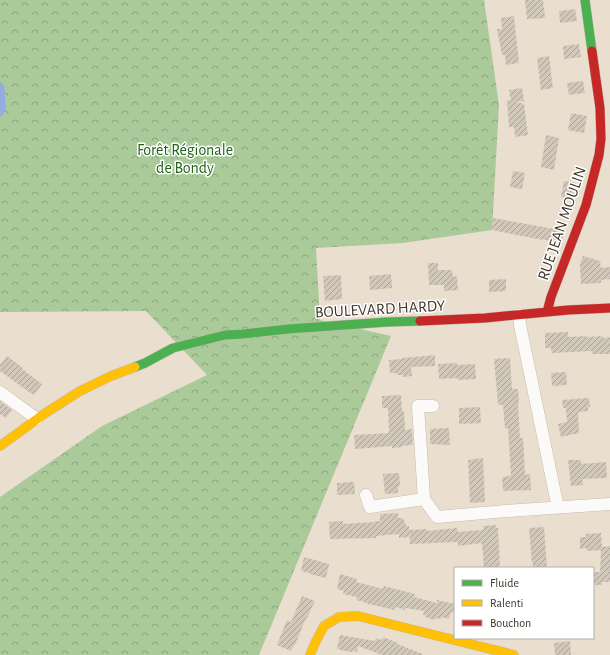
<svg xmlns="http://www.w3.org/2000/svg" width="610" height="655" font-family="'Alegreya Sans',sans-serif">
	<defs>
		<pattern id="forest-crowns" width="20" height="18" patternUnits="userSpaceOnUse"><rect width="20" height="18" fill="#aaca99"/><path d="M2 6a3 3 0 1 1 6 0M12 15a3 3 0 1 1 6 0" fill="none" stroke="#8ca57d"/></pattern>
		<pattern id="building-hatch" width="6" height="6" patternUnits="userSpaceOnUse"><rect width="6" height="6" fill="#d1c7ba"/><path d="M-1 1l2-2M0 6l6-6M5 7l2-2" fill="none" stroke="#aba297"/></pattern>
	</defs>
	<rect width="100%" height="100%" fill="#eadece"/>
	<path fill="url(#forest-crowns)" d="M0,0H484L499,105L492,230L403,243L316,248L320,320L391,336L259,655H0V497L102,426L207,375L146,311L0,312Z"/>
	<path fill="#95ace1" d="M0,82L4,85L6,111L0,117Z"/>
	<path fill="url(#building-hatch)" d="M525,0H543L545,18L527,19Z
		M575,9L577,21L560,23L559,11Z
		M514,16L519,63L506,65L505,55H502L497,29H502L501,18Z
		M579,44L581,57L564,59L563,46Z
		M549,56L553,88L541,90L537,58Z
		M583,81L585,93L569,95L567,83Z
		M522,88L524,101L515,102L524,104L528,135L515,137L514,127H509L507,100L511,101L509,90Z
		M571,113L587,116L584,133L568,130Z
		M546,135L559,138L554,170L541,167Z
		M513,171L525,173L522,189L510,187Z
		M564,181L576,183L573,199L561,197Z
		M493,218L565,231L561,242L538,239L492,230Z
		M583,256L600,261L601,268L610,267V279L601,280V283L581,284L580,264Z
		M428,263H438V270H452L453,277L457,276L458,290L444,291V285H429Z
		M391,274L392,288L370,290L369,276Z
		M341,275L342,299L325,301L323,276Z
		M506,279V291L489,292V280Z
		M568,332V337L586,336V337L603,336V338L610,337V354H592V351L552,353L551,348H545V333Z
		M435,355V366L411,367L412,376L403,377V375H397V373H390L389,360L402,359V358Z
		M7,356L23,368L22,369L42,384L34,395L29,392L0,371V365Z
		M510,358L512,389H518L519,404H518L520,438H523L525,475L530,474L531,490L503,491L502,477L511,476L508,428L505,429L503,405H498L494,359Z
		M457,363V365L475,364L476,379L458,380L457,378L439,379L438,364Z
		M566,372L567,385L552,386L551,373Z
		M401,395L402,411H404L405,430L412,429L413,445L402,446V447L392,448V446L355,449L354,435L389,433L388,408H382V396Z
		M589,398L590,407H588V411L578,412L579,433L561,437L558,424L567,422L566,408H573H563L562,400Z
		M0,401L12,410L6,418L0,414Z
		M480,407L481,423L459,424V408Z
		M449,428L450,445L430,444V429Z
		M483,458L485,502L470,503L468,460Z
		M568,460H581V464L606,462L607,478L582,479L583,485L571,486Z
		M399,473L400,486L398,487V493L385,494L383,474Z
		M354,482L355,494L337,495V483Z
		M398,513V518H403L406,526H409V537L399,538V534L376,536V538L330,539L329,522L343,521V524L375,522V521H380V514Z
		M496,525V528H498L500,568H484L482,543L458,546V542L410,544L409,530L427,529V531L457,528L458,532L482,530V529H484L483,526Z
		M544,527L547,568H533V563H532L529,528Z
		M601,533L602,547L610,546V582H602V585H593V572H600L601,550L587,551L586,548L580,549V537H586V534Z
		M304,557L329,564L326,578L310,574V573L301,571Z
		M340,574L357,579L356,582L383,589L384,586L415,594L414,597L437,603V600L455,604V613L451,612L449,619L441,617V619L435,618V620L425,617L426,615H423L424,611L405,608V610L395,607L394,610L365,603V602L356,600L357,597L343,594L344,591L337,589Z
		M302,596L315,601L307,618H306L295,645H294L291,651L277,645L287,620L291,622Z
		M340,635L375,641L376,638L382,640L383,637L398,643L397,644L423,654V655H382L358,646L357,652L352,651V652L340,650V649H337Z
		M570,641L571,655H555L554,643Z"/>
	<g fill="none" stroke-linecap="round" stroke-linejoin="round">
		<defs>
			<path id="street" d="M519,315L520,325L558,508
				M0,392L37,419
				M366,495L370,507L424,499
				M424,499L437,517L506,511L610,504
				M424,499L418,406H433"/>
			<path id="fast" d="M585,0L592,51
				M135,367L145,363L173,348L225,335L243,334L288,329L387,322L420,321"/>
			<path id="slow" d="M0,446L44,414L80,391L111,376L135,367
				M310,655L315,643L324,626L339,617L358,616L514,655"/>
			<path id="jam" d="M547,312L551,297L586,205L599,155L601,139L600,108L592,51
				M420,321L485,318L568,310L610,308"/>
		</defs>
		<use href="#street" stroke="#c6bcaf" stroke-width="13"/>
		<use href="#fast" stroke="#c6bcaf" stroke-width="10"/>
		<use href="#slow" stroke="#c6bcaf" stroke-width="10"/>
		<use href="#jam" stroke="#c6bcaf" stroke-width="10"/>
		<use href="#street" stroke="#fcfaf8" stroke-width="12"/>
		<use href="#fast" stroke="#4caf50" stroke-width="9"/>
		<use href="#slow" stroke="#ffc107" stroke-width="9"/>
		<use href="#jam" stroke="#c62828" stroke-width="9"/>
	</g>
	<g text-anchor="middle" stroke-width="3" stroke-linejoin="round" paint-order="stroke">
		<g font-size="16" fill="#206318" stroke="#fff">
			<text x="185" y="155">Forêt Régionale<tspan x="185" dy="18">de Bondy</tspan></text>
		</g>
		<g font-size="16" fill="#3e3529" stroke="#fff">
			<text transform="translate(561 223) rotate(-71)" y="6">RUE JEAN MOULIN</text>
			<text transform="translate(380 308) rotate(-3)" y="6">BOULEVARD HARDY</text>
		</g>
	</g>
	<rect x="454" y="567" width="140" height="72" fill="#ffffff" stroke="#b2aea9"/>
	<rect x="462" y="580" width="20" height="6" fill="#4caf50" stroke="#b2aea9"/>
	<text x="490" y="587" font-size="12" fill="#3e3529">Fluide</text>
	<rect x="462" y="600" width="20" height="6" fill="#ffc107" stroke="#b2aea9"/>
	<text x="490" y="607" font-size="12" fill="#3e3529">Ralenti</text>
	<rect x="462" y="620" width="20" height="6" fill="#c62828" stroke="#b2aea9"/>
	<text x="490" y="627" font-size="12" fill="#3e3529">Bouchon</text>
</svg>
